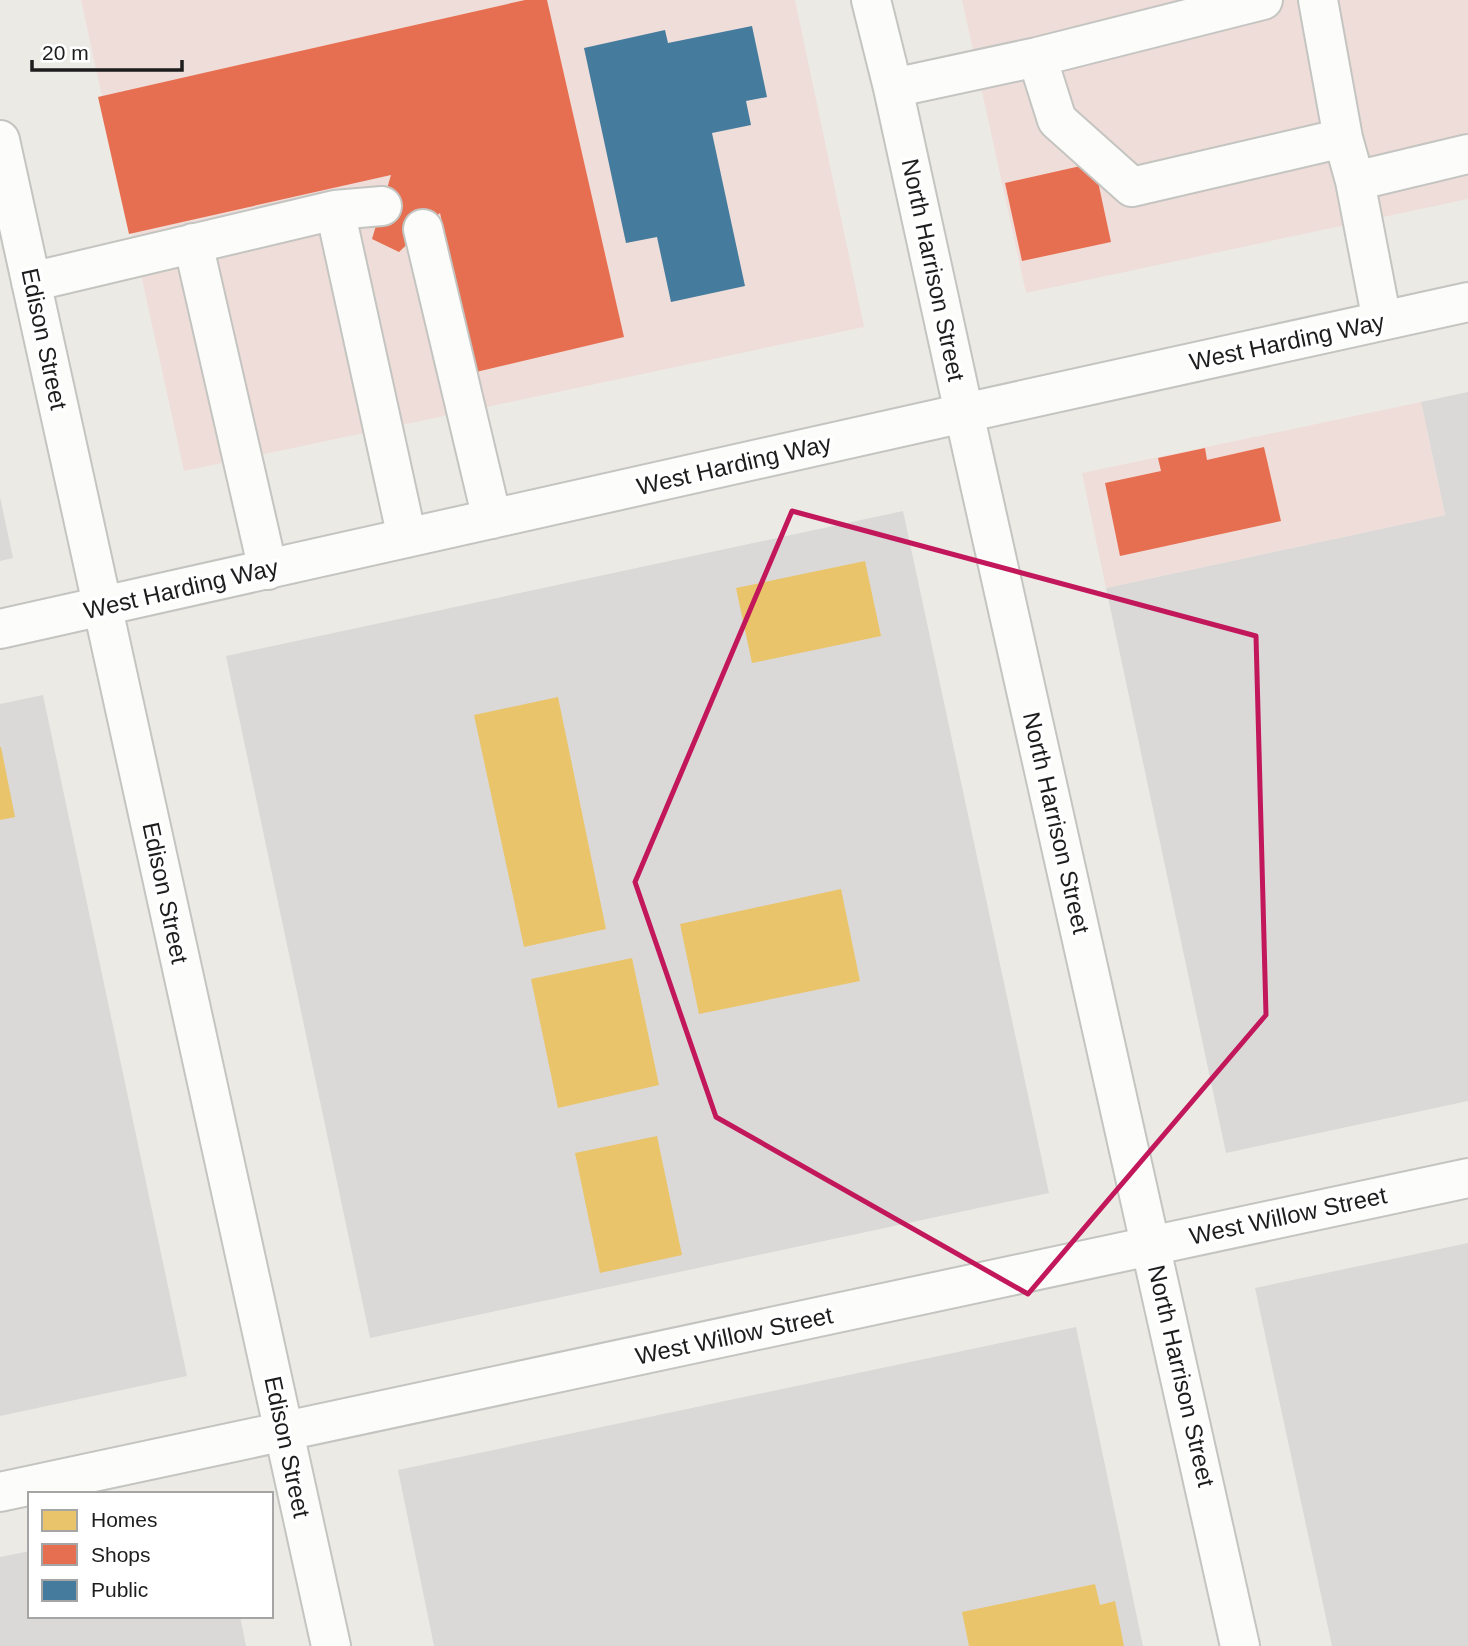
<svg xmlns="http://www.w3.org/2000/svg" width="1468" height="1646" font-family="Arial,sans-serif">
	<rect width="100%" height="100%" fill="#eceae5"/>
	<path fill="#dbd9d7" d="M1468,392V1101L1226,1153L1106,588L1445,515L1421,402Z
		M0,497L13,558L0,561Z
		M903,511L1049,1193L370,1338L226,656Z
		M43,695L187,1376L0,1416V704Z
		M1468,1243V1646H1332L1255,1288Z
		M1076,1327L1143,1646H434L398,1470Z
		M30,1551V1616H240L246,1646H0V1557Z"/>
	<path fill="#efddd9" d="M81,0H795L864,327L184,471Z
		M962,0H1468V199L1026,293Z
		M1421,402L1445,515L1106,588L1082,473Z"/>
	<path fill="#e9c46a" d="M865,561L881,636L752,663L736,588Z
		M558,697L606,929L524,947L474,715Z
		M0,747H1L15,817L0,820Z
		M841,889L860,981L699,1014L680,924Z
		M632,958L659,1085L558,1108L531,979Z
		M657,1136L682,1255L600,1273L575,1153Z
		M1095,1584L1100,1605L1115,1601L1124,1646H969L962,1612Z"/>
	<path fill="#e76f51" d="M525,0H547L624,337L476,372L440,213L399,252L372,239L391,175L129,234L98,97Z
		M1094,163L1111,242L1022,261L1005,183Z
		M1264,447L1281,521L1120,556L1105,483L1161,471L1158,458L1205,448L1207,460Z"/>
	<path fill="#457b9d" d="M752,26L767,97L746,101L751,125L712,133L745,286L671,302L657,237L626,243L584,48L665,30L668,43Z"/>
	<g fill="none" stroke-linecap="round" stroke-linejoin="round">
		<defs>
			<path id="minor" d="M871,0L893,88L964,413L1240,1646
				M1318,0L1343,138L1355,181L1382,321
				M1037,57L1057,120L1132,187L1343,138
				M893,88L1037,57L1263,0
				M0,140L331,1646
				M1355,181L1468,154
				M335,210L382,206
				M423,229L492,519
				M193,243L268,570
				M31,282L335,210L407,538
				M0,629L964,413L1468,302
				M0,1492L1468,1178"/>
		</defs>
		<use href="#minor" stroke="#c4c4c1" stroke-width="42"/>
		<use href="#minor" stroke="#fcfcfb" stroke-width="38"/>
	</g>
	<path fill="none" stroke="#c2185b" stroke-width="5" stroke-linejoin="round" d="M792,511L1256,636L1266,1015L1028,1294L716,1117L635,882Z"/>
	<g text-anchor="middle" stroke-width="7" stroke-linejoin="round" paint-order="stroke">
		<g font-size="24" fill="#1d1d1d" stroke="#fff">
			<text transform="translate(933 270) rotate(78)" y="8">North Harrison Street</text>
			<text transform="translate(44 339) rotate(78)" y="8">Edison Street</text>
			<text transform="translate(1287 342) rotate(-12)" y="8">West Harding Way</text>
			<text transform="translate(734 465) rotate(-13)" y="8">West Harding Way</text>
			<text transform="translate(181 589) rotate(-13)" y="8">West Harding Way</text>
			<text transform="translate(1056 823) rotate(77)" y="8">North Harrison Street</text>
			<text transform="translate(165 893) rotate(78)" y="8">Edison Street</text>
			<text transform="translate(1288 1216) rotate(-12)" y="8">West Willow Street</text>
			<text transform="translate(734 1336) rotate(-12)" y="8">West Willow Street</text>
			<text transform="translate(1181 1376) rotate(77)" y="8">North Harrison Street</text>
			<text transform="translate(287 1447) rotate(78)" y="8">Edison Street</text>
		</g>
	</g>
	<rect x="28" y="1492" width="245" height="126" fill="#ffffff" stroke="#a5a5a5" stroke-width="2"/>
	<rect x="42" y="1510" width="35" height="21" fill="#e9c46a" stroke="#a5a5a5" stroke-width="2"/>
	<text x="91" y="1527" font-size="21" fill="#1d1d1d">Homes</text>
	<rect x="42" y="1544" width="35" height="21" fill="#e76f51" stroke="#a5a5a5" stroke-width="2"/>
	<text x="91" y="1562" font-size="21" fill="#1d1d1d">Shops</text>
	<rect x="42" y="1580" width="35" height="21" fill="#457b9d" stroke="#a5a5a5" stroke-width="2"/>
	<text x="91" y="1597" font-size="21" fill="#1d1d1d">Public</text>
	<path d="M32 60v10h150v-10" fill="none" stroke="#1d1d1d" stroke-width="3.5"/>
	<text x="42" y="60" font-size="21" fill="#1d1d1d" stroke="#ffffff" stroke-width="5" paint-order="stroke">20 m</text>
</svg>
